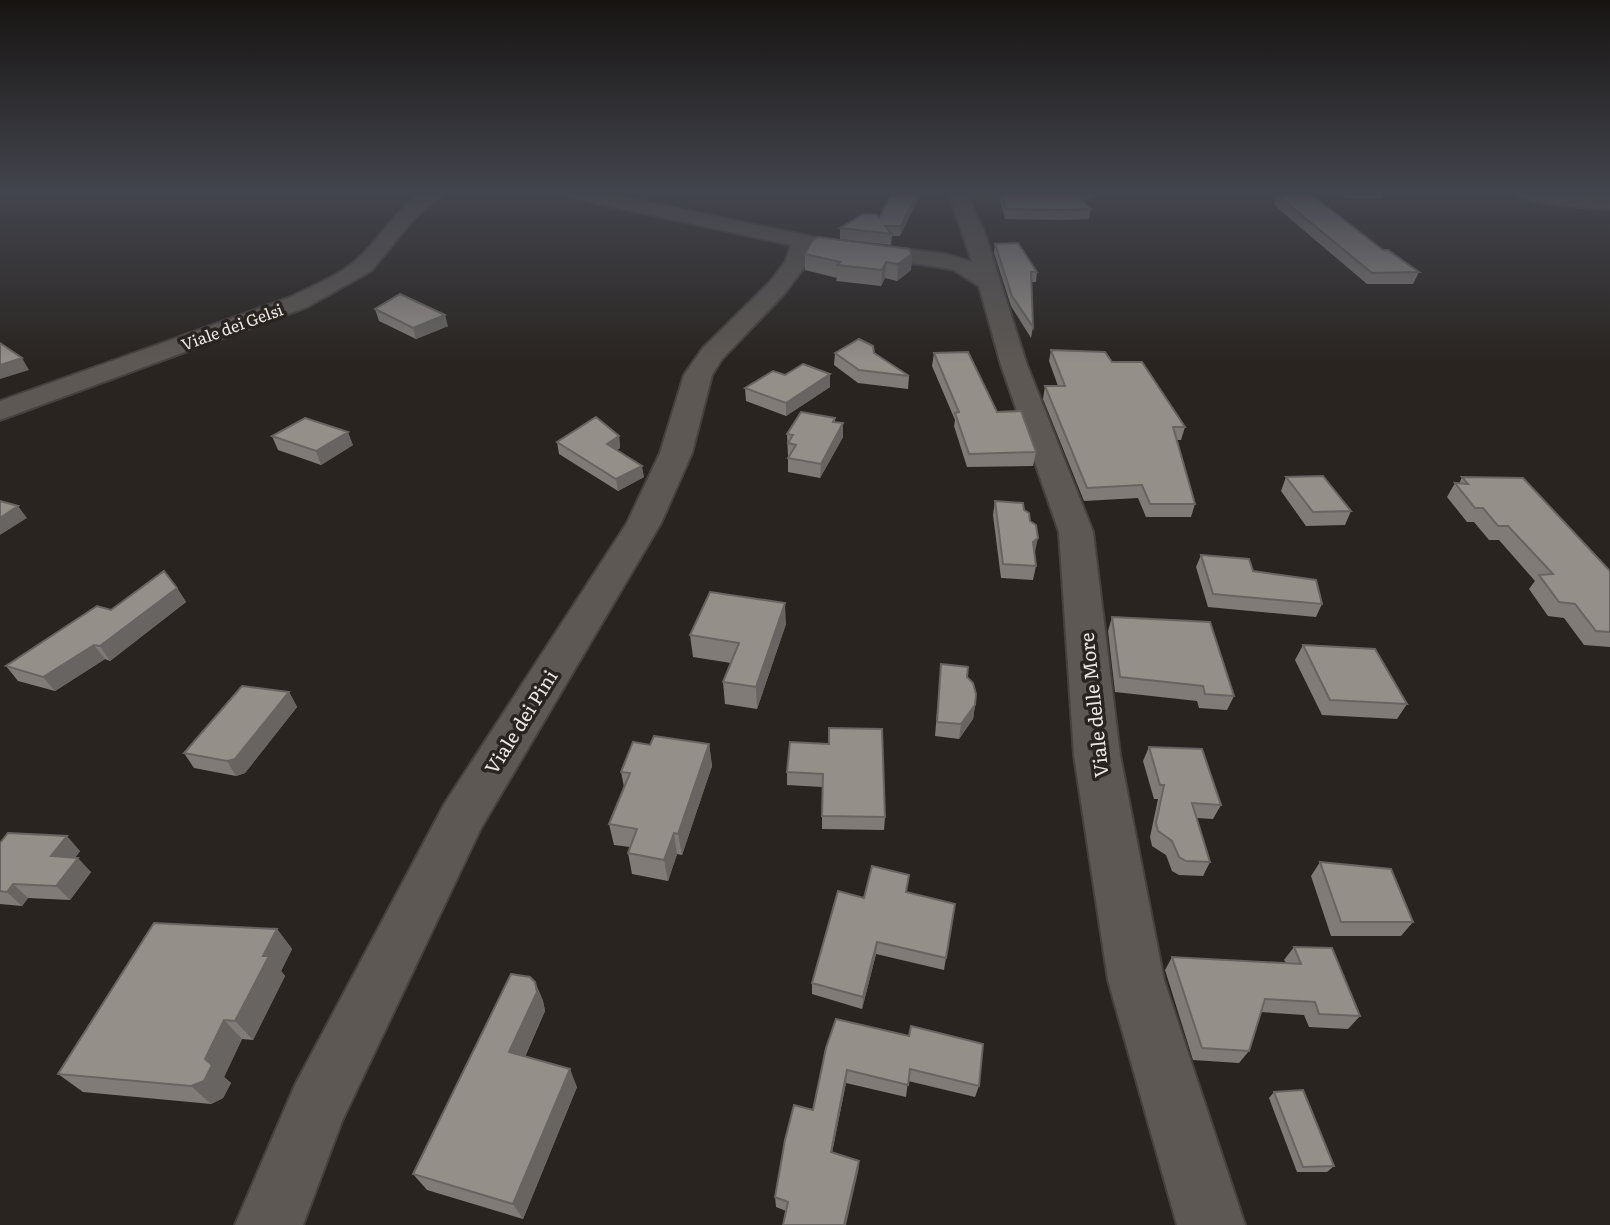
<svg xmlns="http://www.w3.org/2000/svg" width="1610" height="1225" font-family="Literata,serif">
	<rect width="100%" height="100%" fill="#292420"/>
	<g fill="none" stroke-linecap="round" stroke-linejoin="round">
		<defs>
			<path id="minor" d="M425,191H441L443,194L413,220L371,271L307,307L0,420V401L291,297C314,285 342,275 361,256C384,234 397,207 425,191Z
				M559,191H595L822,239L945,254L972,262L948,191H1094L1096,195L1087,201L969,198L985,234L1027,365L1093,532L1120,755L1164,980L1245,1225H1177L1108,980L1074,755L1059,532L1001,365L979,286L954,270L945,268L811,249L808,262L785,293L722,359L712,375L692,453L661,523L481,828L342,1121L303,1225H235L295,1085L445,803L627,523L660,453L684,375L703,348L769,283L786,261L791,245L568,197Z
				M1513,191H1549L1610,197V209C1589,207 1526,207 1513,191Z"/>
		</defs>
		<use href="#minor" stroke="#46413f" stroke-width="4"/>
		<use href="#minor" fill="#5d5853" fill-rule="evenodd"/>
	</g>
	<path fill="#807b77" d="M900,191H922L900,236H892L891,245L840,239V228L879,218Z
		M1337,191H1384L1382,198H1347L1339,194Z
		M1001,192L1091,209L1089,219L1062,220L1005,219L1000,201Z
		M1277,195L1383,250L1419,272L1413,284H1367L1274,205Z
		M995,244L1037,272L1036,282H1032L1033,327L1031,338L1011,306L994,253Z
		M805,254H912L911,270L897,281L885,278L881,286L836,281L837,278L805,270Z
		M375,309L448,326L416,339L379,321Z
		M1051,350L1112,362L1185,427L1181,440H1177L1195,504L1191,517H1146L1138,498L1084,501L1043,399L1045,386H1058L1049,361Z
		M835,353H874L909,376L908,389L858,383L834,365Z
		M934,353L997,412L1036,452L1033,466L967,467L954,426L955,420L932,366Z
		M830,374V387L786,416L746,401L745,388Z
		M835,418V422L843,437L820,478L788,472V458L789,457L788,456L787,434Z
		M272,436L353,445L321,465L278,450Z
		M619,436L620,448L617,450L644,477L618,491L559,454L557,442Z
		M1286,477L1351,511L1345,525L1306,526L1281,491Z
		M1462,477L1610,571V647L1584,645L1564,618L1548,616L1529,589L1535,581L1499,540H1489L1474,522H1467L1447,497L1455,483L1459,484Z
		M995,501L1024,510L1035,552L1034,553L1036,566L1033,580L1001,578L993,515Z
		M1201,555L1253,571L1322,604L1316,617L1208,607L1196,567Z
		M177,588L186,602L110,661L105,659L55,691L18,681L6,666L111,610Z
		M1112,617L1234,696L1227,710L1199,708L1197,701L1115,692L1108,631Z
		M786,624L757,709L725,704L723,682L731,663L693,657L690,635Z
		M1303,645L1407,704L1397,719L1322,715L1295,660Z
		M941,664L967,677L975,705L973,719L959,739L935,736Z
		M289,692L297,707L245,773L236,776L194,768L184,753Z
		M790,742L885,817L884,830L822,829V787L787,785V772Z
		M709,744L712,766L682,855L677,854L668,881L632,874L628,853L630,847L614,845L609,824L624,787L621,772L650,745Z
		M1149,747L1221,805L1213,819L1196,818L1210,862L1203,876L1179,875L1172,871L1166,855L1152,846L1150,837L1158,799H1154L1143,761Z
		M0,843L80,851L75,858L91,872L70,900L28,898L22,906L0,904Z
		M1320,862L1413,922L1401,936H1331L1311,876Z
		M907,892L946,958L944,970L876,954L862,1009L812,994V983L864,898Z
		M277,929L292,949L281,971L285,976L253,1040L242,1039L224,1077L231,1083L223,1098L211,1104L83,1092L58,1074Z
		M1294,947L1360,1016L1348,1029L1309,1027L1304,1015L1261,1012L1249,1051L1239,1063L1193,1060L1165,970L1172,957L1286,963L1284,960Z
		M535,982L543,1001L545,1011L525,1057L577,1087L523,1219L427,1190L413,1174Z
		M826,1048L979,1086L975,1097L908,1081L906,1097L846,1083L832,1152L859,1161L858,1172L786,1211L776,1207L775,1197L813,1110Z
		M1274,1092L1334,1166L1327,1172H1297L1269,1098Z"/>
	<path fill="#686461" d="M918,191H922L900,236L901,226Z
		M912,254L911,270L897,281L898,264Z
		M886,262L885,278L881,286L882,270Z
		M445,315L448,326L416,339L413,328Z
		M22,358L29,370L0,379V365Z
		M830,374V387L786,416V403Z
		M843,423V437L820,478L821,464Z
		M348,432L353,445L321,465L316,451Z
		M619,436L620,448L609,456L607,444Z
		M642,466L644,477L618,491L616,479Z
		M18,506L27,518L0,535V518Z
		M1038,538L1035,552L1030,556L1033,542Z
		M177,588L186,602L110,661L100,646Z
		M785,603L786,624L757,709L756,687Z
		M94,645L105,659L55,691L43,677Z
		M289,692L297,707L245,773L236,776L227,761Z
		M975,705L973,719L959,739L961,724Z
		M709,744L712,766L682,855L678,834Z
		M674,833L677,854L668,881L664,860Z
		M67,836L80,851L65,870L51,856Z
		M78,858L91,872L70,900L56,886Z
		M13,884L28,898L22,906L7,892Z
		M277,929L292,949L281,971L285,976L253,1040L235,1021L263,956Z
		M877,942L876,954L862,1009L863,997Z
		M535,982L543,1001L545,1011L518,1071L509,1052Z
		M224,1020L242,1039L224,1077L231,1083L223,1098L211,1104L191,1086Z
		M570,1069L577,1087L523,1219L513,1204Z
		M847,1070L846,1083L830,1163L831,1152Z
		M859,1161L858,1172L846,1225H844Z"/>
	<path fill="#958f8a" stroke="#686461" stroke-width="2" d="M900,191H918L901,226H885L892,234L840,228L863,214H876L879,218L890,197Z
		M1001,192L1077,194L1091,209L1064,210L1006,209Z
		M1308,192L1383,250H1388L1419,272L1372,273L1277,195H1305Z
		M818,237L909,249L912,254L898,264L886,262L882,270L837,265L840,262L805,254L812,241Z
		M1018,243L1037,272H1031L1033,327L1012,296L995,244Z
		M400,294L445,315L413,328L375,309Z
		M859,339L873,346L874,353L909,376L859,370L835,353Z
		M0,343L22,358L0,365Z
		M1051,350L1105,352L1112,362H1142L1185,427H1173L1195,504H1150L1142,485L1087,488L1045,386H1065Z
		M968,352L997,412L1021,411L1036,452L969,454L955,413L959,412L934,353Z
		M803,364L830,374L786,403L745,388L773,371L785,375Z
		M801,412L835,418L833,422L843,423L821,464L788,458L796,445L788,443L793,435L787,434Z
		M596,417L619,436L607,444L642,466L616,479L557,442Z
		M305,418L348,432L316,451L272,436Z
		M1323,476L1351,511L1313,512L1286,477Z
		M1462,477L1523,478L1610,571V632L1596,631L1575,604L1559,602L1539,575L1553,574L1508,526H1498L1483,508H1475L1455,483L1468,484Z
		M0,501L18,506L0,518Z
		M995,501L1023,503L1024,510L1029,513L1030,521L1036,525L1038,538L1033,542L1036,566L1003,564Z
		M1201,555L1249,559L1253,571L1316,580L1322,604L1213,594Z
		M164,571L177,588L100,646L94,645L43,677L6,666L97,606L111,610Z
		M710,592L785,603L756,687L723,682L739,643L690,635Z
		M1112,617L1210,622L1234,696L1205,694L1203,686L1120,677Z
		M1303,645L1375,649L1407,704L1330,700Z
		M941,664L968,667L967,677L973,683L976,694L975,705L961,724L937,722Z
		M242,686L289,692L235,759L227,761L184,753Z
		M829,728L882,729L885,817L822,816L823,774L787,772L790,742L829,744Z
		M654,736L709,744L678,834L674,833L664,860L628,853L637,829L609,824L630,773L621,772L633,742L650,745Z
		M1149,747L1202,749L1221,805L1192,803L1210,862L1186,861L1179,857L1172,841L1158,831L1156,823L1164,785H1160Z
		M8,833L67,836L51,856L78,858L56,886L13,884L7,892L0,891V843Z
		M1320,862L1391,869L1413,922H1341Z
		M872,866L909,875L906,892L955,904L946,958L877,942L863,997L812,983L838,891L864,898Z
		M154,923L277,929L263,956H269L235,1021L224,1020L205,1059L212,1065L204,1081L191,1086L58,1074Z
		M1294,947L1332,948L1360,1016L1319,1014L1315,1002L1265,999L1249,1051L1202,1048L1172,957L1301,964Z
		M511,974L530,977L535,982L537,992L509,1052L570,1069L513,1204L413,1174Z
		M836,1019L909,1036L911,1026L983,1044L979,1086L910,1069L908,1085L847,1070L831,1152L859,1161L844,1225H783L788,1202L775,1197L785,1140L794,1105L813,1110L826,1048Z
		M1303,1090L1334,1166L1303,1167L1274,1092Z"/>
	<linearGradient id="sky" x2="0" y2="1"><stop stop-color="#171412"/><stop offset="0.53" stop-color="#43454e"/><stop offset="1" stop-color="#43454e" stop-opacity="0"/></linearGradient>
	<rect width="1610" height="363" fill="url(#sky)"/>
	<g text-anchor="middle" stroke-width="7" stroke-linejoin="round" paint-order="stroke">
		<g font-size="16" fill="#ebe7e5" stroke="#292420">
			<text transform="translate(232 327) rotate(-20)" y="6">Viale dei Gelsi</text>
		</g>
		<g font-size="19" fill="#ebe7e5" stroke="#292420">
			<text transform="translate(1094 705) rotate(-96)" y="7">Viale delle More</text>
			<text transform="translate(521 722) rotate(-58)" y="7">Viale dei Pini</text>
		</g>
	</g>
</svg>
